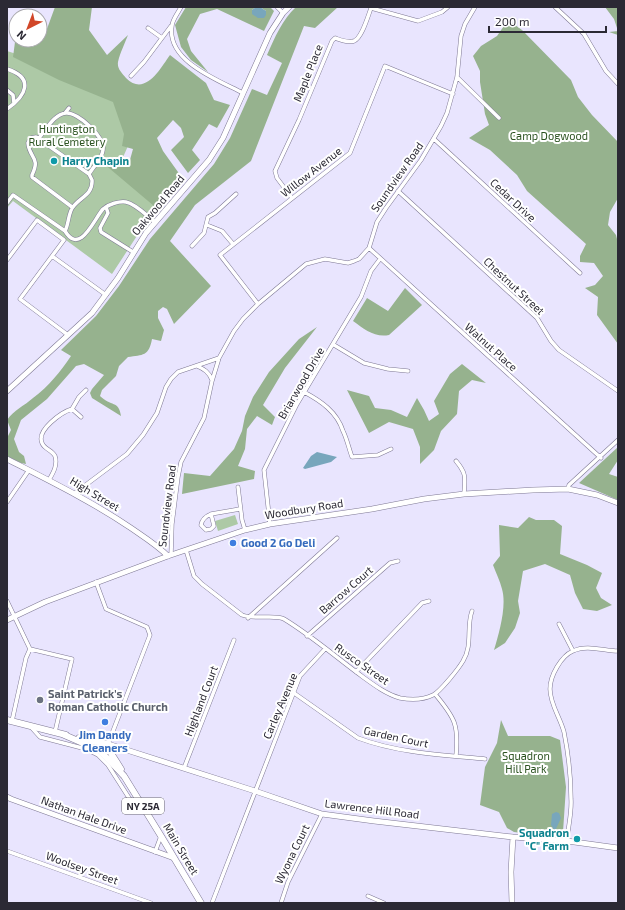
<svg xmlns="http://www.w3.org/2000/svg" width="625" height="910" font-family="'Exo 2',sans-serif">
	<rect width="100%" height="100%" fill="#e9e5fe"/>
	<path fill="#adc9a6" d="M7,51L73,72L112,92L131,139L117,171L160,206L148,219L112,274L13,201L7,208Z
		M235,515L238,524L218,531L215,521Z"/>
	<path fill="#96b28e" d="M55,7H92L89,30L107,55L128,35C125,43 120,53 118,62C117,69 122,73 126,78C145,97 160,69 170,55L206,83L214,100L230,105L217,128L209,124L192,150L200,160L188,173L171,150L184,137L181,128L173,120L157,138L163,151L183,179L154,206L103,163L118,159L128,167L133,149L122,146L124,134L113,102L59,80L13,57L15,42L40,40V38L44,37Z
		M186,7H256L252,10L266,11L260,7H270L274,11L264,31L217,9L200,14L187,39L191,51L208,72L191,60L181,47L175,25Z
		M296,7H338L315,28L304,26L251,161L195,205L170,241L211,286L174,324L167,309L163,307L158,311V318L164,330L161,341L152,339C149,356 143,355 128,357L119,366L116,376L102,390L100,396C111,407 119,400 121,416L92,398L90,393L92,389L104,375L84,364L76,366L47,399L21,420L14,439L19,452L24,456L26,464L21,463L7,456V438L11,430L7,420C14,410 24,406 33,398C49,386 60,372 71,356L61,350L96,316L119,286L150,239L214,164L230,138L252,89L267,95L282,63L267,55C275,37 282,20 296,7Z
		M605,7H618V35L609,32L618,31L614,19Z
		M508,20L522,30L571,80L578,97L592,115L618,142V198L610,212L608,225L616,235L618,243V344L597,315L598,297L585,288L595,285L603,276L594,263L580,262V256L586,244L527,191L517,175L490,150L469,138L489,125L485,114L480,82V71L473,56L481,46L497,36Z
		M405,288L422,305L389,335C375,338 364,329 353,321L367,298L388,311Z
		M317,327L285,368L263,405L275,417L272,425L257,416L247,429L245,449L238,466L255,471L254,479L182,494L184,473L210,476L234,449L242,431L245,416L253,397L269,372L299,339Z
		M462,364L486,383L472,380L459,391L457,414L441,431L434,450L420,464V447L413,429L389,422L369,433L347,390L369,396L375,408L391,410L407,417L417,398L424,410L429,421L439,414L434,401L450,374Z
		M618,447V460L609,474L618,477V500L579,483Z
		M529,517L536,520H554L562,526L560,554L587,565L602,573L596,588L601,598L612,605L597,611L583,609L575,593L570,575L545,564L523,571L518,601L520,613L515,628L505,643L494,650C499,633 507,606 502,589C500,581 496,573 493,565L500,556L499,525L518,528Z
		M501,720L508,736H550L560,740L566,787L563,832L559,838L514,832L507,828L499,812L480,805L485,767L497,743Z"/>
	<path fill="#78a6bc" d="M256,7H260L266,11V15L264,18H258L252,14V10Z
		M317,452L337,457L331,462L305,469L303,468L311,456Z
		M556,812L559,813L561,818L555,831L551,825L552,814Z"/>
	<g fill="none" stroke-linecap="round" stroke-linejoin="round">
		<defs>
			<path id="street" d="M181,7C178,13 172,20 172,26C166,61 218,80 243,93
				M277,7L283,13
				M555,7L584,34L606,71L618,84
				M148,28L162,38
				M7,69C35,78 26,96 7,109
				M131,76L144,62L171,26
				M457,77L499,118
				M7,90L13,95L14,103
				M65,113L69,108
				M39,138C46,130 54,114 66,113C78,112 105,137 103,150C102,159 93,167 89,174
				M434,139L580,273
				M398,191L537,318L551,341L559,350L618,391
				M292,198L277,178L275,171L299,120L332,41L335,38C341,40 348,43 354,41C362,38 368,16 371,8L418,21L442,12L448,7
				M7,203L13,195L65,231C69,224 68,213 73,207C80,197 93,195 92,180L89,174L36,137L31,138L28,143C29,158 41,157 32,175V177L72,207
				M106,207L108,213L100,228L101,232L133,252
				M207,225L222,231L233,244
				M65,231C80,256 94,219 103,209C109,204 119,201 126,202C136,204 147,216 155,222
				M192,246L204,233L208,217L215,213L236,194
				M369,248L601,458
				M52,256L106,295
				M7,260L37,220L64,240L20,299L68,335
				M258,304L220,255L350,153L385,66L453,94
				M334,345L364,363L388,369L408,371
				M197,366C204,369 209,372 212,380
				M304,392C321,401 337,412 343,431C347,439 349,449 352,457L378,455L391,449
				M72,409L79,397L86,390
				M72,409L81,417
				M456,461C467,474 465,478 464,494
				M49,480C53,473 58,465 55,456C52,450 44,449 42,443C36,430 62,412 72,409
				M238,487L242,520L245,530
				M568,489L569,485L618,440
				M75,493L127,454L143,435L157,413L166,387L171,379L178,372L219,358
				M7,502L29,470
				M211,514L214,526L211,529L206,530L201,525C202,519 206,516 211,514Z
				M211,514L240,509
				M270,524L264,470L297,404L361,297L371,271L380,259
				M186,550L194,576L202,584L242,615C254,620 276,614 284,619C312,636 337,658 363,677C374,685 386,694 400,698C411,700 423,700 433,695C440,692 459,668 463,661C473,645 466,627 472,611
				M171,555L172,524L178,477L181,462L204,418L212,381L219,358L234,331L243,319L258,304L306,264L325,259L348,263L354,261L359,259L369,248L377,222L386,208L421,160L441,126L447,113L457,77L461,36L465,24L475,7
				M96,582L106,609L147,627L150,635L108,744
				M7,601L30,649
				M248,618L337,538
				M559,624L573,651
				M307,636L390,563L398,561
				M30,649L72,659L55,732
				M356,672L422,603L429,601
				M294,693L358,738C398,753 443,755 485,759
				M435,694C455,718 459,725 456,756
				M12,721L26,658L30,649
				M31,727L40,737L86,749L98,755L108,765L131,801L142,806
				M184,768L234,640
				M567,841C568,827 572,812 571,799C571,778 568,752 564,732C560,717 550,704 550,689C550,676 561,656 573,651C587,644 604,651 618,651
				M7,851L151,903
				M155,852L161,836
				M368,896L384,903
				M212,903L300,676L325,649
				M281,903L288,882L322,814"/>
			<path id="secondary" d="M7,391L92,313L118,278L146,233L209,160L223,138L270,33L283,13L289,7
				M7,459C50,481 91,501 131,528C144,537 157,545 168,556
				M7,620L45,602L168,556L245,530L270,524L372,509L424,499L464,494L533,490L568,489L597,495L618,503
				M108,744L255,791L322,814L374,821L513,837L567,841L618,848
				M7,797L11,799L174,858
				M512,903L511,872L513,837"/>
			<path id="primary" d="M7,720L66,735
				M62,734L99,750L108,759L124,776L161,836L201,903
				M79,738L108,744L109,750L121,769"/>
		</defs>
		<use href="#street" stroke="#7e7894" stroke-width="4.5"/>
		<use href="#secondary" stroke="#7e7894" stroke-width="6"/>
		<use href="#primary" stroke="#7e7894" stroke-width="7"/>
		<use href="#street" stroke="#fff" stroke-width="3.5"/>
		<use href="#secondary" stroke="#fff" stroke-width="5"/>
		<use href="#primary" stroke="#fff" stroke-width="6"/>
	</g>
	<g fill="#0f9aa8" stroke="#fff" stroke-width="1.5">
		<circle cx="54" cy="161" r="4"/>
		<circle cx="577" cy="839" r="4"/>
	</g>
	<g fill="#3f7fe0" stroke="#fff" stroke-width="1.5">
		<circle cx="233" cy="543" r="4"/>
		<circle cx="105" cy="722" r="4"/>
	</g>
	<circle fill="#6b7280" stroke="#fff" stroke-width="1.5" cx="40" cy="700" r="4"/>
	<g text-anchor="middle" stroke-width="4" stroke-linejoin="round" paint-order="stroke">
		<rect fill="#fff" stroke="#6b6971" stroke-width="1" x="122" y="798" width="42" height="16" rx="3"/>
		<g font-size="10" font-weight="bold" fill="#2b2934">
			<text x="143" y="810">NY 25A</text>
		</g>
		<g font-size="11" fill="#2b2934" stroke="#fff">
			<text transform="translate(308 73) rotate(-68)" y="4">Maple Place</text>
			<text transform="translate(311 172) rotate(-38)" y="4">Willow Avenue</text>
			<text transform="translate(397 177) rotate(-55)" y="4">Soundview Road</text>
			<text transform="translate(513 200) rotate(43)" y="4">Cedar Drive</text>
			<text transform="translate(158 205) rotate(-50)" y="4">Oakwood Road</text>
			<text transform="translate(514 286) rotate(43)" y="4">Chestnut Street</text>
			<text transform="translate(491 347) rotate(42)" y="4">Walnut Place</text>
			<text transform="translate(301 383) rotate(-60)" y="4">Briarwood Drive</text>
			<text transform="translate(95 494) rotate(31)" y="4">High Street</text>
			<text transform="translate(167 506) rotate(-83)" y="4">Soundview Road</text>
			<text transform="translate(304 509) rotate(-9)" y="4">Woodbury Road</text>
			<text transform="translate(346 590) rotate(-41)" y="4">Barrow Court</text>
			<text transform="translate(362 664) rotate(35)" y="4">Rusco Street</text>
			<text transform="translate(201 701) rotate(-69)" y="4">Highland Court</text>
			<text transform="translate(280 706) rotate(-67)" y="4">Carley Avenue</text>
			<text transform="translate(396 737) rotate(12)" y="4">Garden Court</text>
			<text transform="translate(372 809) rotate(7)" y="4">Lawrence Hill Road</text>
			<text transform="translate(84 815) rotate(20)" y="4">Nathan Hale Drive</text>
			<text transform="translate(181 849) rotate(59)" y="4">Main Street</text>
			<text transform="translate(292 854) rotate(-64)" y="4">Wyona Court</text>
			<text transform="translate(82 868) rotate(20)" y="4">Woolsey Street</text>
		</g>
		<g font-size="11" fill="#2c5321" stroke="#fff">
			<text x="67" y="133">Huntington<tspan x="67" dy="13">Rural Cemetery</tspan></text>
			<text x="549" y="140">Camp Dogwood</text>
			<text x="526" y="760">Squadron<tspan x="526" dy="13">Hill Park</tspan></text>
		</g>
		<g font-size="11" font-weight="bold" fill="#0d838f" stroke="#fff" text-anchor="start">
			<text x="62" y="165">Harry Chapin</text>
			<text x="569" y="837" text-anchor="end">Squadron<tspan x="569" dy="13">"C" Farm</tspan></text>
		</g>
		<g font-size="11" font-weight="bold" fill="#366cbe" stroke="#fff" text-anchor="start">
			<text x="241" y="547">Good 2 Go Deli</text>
			<text x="105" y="739" text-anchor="middle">Jim Dandy<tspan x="105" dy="13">Cleaners</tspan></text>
		</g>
		<g font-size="11" font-weight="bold" fill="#5b616d" stroke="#fff" text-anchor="start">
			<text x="48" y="698">Saint Patrick's<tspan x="48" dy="13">Roman Catholic Church</tspan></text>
		</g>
	</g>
	<rect width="625" height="910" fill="none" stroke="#2b2934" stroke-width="16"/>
	<g transform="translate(28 28) rotate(222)"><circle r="19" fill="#ffffff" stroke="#aaa9ae"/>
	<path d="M0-3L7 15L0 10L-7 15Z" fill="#d14628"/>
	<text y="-6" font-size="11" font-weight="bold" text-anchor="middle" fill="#2b2934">N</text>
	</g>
	<path d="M489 26v6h117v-6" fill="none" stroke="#2b2934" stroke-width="2"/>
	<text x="495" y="26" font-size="12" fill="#2b2934" stroke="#ffffff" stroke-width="3" paint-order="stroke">200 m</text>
</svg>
